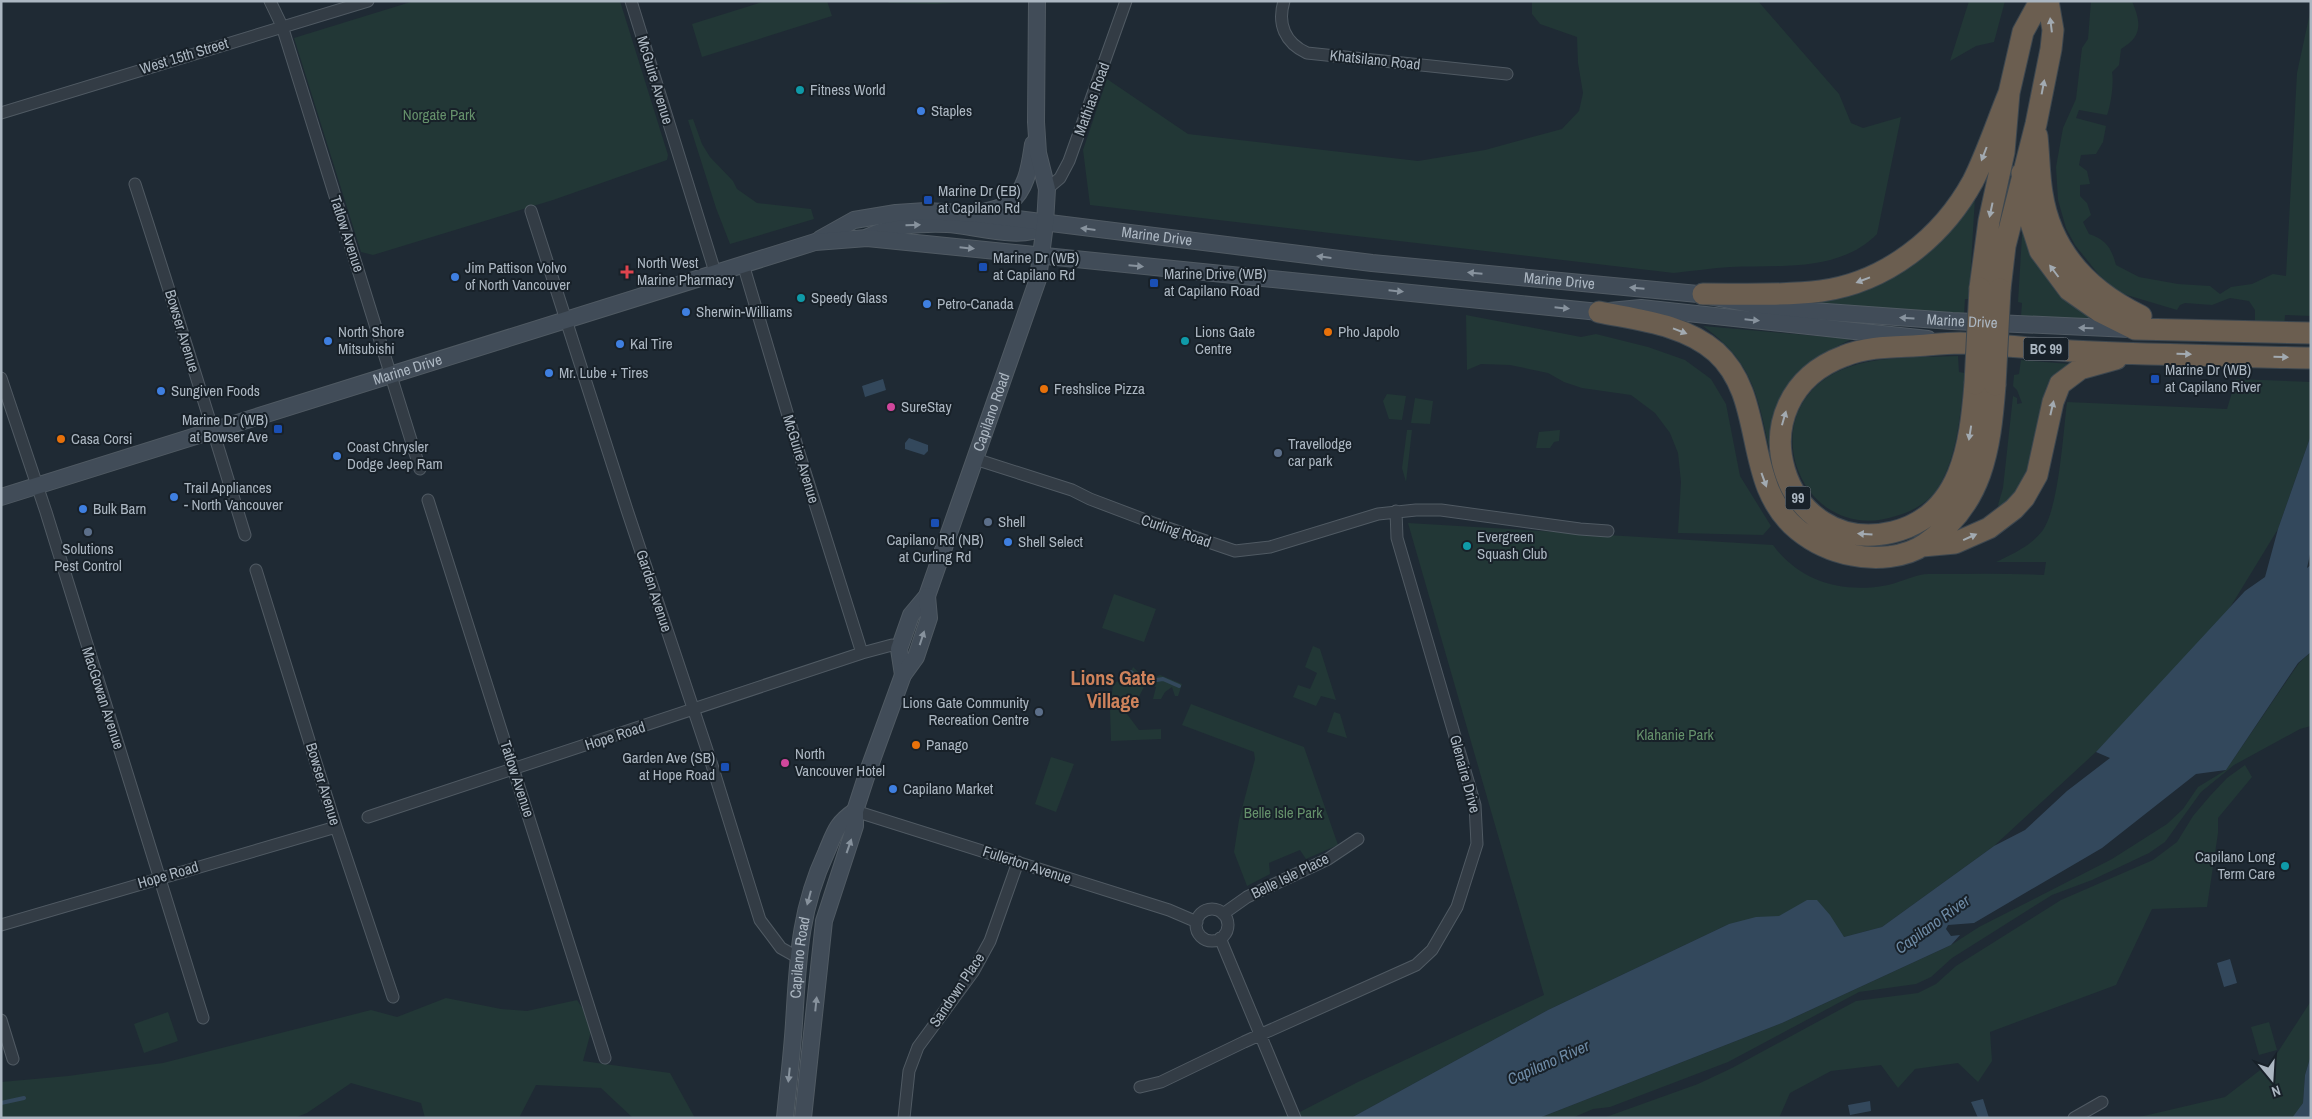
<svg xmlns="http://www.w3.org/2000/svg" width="2312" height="1119" font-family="'Archivo Narrow',sans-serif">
	<rect width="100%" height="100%" fill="#1f2a34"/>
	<path fill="#223736" d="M414,1H620L668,155L667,160L553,200L373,255L361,252L294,38Z
		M766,1H827L832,16L702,57L692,24Z
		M887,1H986L935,4L889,3Z
		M1532,1H1758L1839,94L1851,123L1863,128L1901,117L1877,234C1840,272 1780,265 1731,267C1712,268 1693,271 1674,273L1090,205L1083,150L1107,79L1188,134L1418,161L1485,150L1562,129L1579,111L1583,93L1578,63L1577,37L1540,24L1532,14Z
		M1969,1H2005L1994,42L1976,46L1950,61Z
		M2091,1H2132C2141,23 2143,36 2121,49L2119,65L2112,72C2114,82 2111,105 2107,115L2079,110L2076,118L2106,126L2103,142L2096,154L2081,155L2079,165L2087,171L2090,184L2080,185V196L2087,203L2091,215L2083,222L2089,234C2106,240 2111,247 2116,265L2139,277L2178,284L2210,286L2220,294L2231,287L2252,284L2273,274L2286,276L2297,73L2311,8V316L2285,315L2284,328L2255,327V310L2249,301L2230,298L2212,305L2185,303L2180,305L2177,310L2120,293L2099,275L2075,245L2066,228L2058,200L2056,167L2063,128L2076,99L2082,48L2088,39Z
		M693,119L702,144L710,157L733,181L737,189L757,203L811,209L814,219L730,244L716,208L688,120Z
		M1975,197L1969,299H1965L1964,315L1813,302L1934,247L1964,215Z
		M2023,219L2096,321L2021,316L2022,303L2018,302Z
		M1466,315L1581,337L1596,334L1648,347L1685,360L1711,379L1726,404L1740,476L1771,526L1763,535L1678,533L1681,482L1678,453L1670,433L1655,413L1631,395L1582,388L1564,382L1548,373L1510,365L1481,364L1467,370Z
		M1703,326L1852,339C1803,362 1771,390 1769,447C1757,391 1751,361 1703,326Z
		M1958,356L1959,372L1965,373C1960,411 1959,453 1939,486C1931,501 1912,512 1896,516C1807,546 1753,425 1828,377C1864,354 1917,358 1958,356Z
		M2021,360L2070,364L2057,373L2049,381L2045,391L2032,468L2002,511L1998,505L2003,488L2013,396L2017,398V404L2022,403L2017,390L2013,386L2014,375L2019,374Z
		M2236,379L2311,382V435L2278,529L2220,624L2123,727L1994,846L1882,927L1844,937L1729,924L1548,1010L1351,1118H1268L1296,1114L1358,1082L1544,995L1408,523L1773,545C1800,582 1843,594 1888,585C1901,582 1916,574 1929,574C1967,574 2006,573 2044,575L2046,562H1996C2013,554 2032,545 2043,530C2059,506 2063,434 2067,402L2227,409Z
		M1387,394L1406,396L1402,420L1389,419L1383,401Z
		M1415,398L1433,401L1430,424L1411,423Z
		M1407,430H1412L1406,482L1402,468Z
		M1560,430L1559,441L1554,442L1550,448H1536L1539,432Z
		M1114,594L1156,609L1144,642L1102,628Z
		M1313,646L1320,649L1336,700L1321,696L1316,706L1293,697L1298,685L1310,689L1317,673L1305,667Z
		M2311,652V726L2300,729L2234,765L2201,792L2165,842L2149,853L2092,880L2052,895L1952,958L1931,977L1916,984L1859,992L1728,1062L1610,1107L1593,1109L1572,1118H1539L1782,1023L1951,945L1979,927L2112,859L2167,824L2183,809L2198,787L2226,770L2299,663Z
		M1133,667L1147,680L1160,675L1182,684L1178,696H1175L1172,687L1165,692L1161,699H1153L1156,687L1151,685L1144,687L1132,710L1127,704L1111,703L1113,683L1128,678Z
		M1191,704L1304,747L1338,845L1306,859L1300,850L1269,863L1270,874L1247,886L1234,852L1239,820L1255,759L1254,752L1182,725Z
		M1110,709L1124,710L1139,730L1161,729V739L1111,741Z
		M1334,712L1340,714L1347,738L1327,732Z
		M1051,757L1074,764L1056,812L1035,804Z
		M2245,765L2252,777L2218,818V833L2207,907L2152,909L2116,985L1990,1032L1992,1061L1978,1082L1958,1063L1915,1069L1898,1088L1881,1065L1831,1071L1790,1093L1779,1118H1590L1606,1117L1698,1084L1732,1068L1856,1001L1918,993L1936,984L1956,966L2061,900L2153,860L2177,842L2193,816L2210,796L2227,778Z
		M446,998L501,1009L527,1011L577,1000L593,1024L583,1061L670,1073L695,1118H633L601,1088L536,1085L519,1118H425L421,1103L351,1083L307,1113L294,1118H1V1082L68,1076L163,1063L371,1010L397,1017Z
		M2311,1001V1055L2305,1075L2303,1103L2294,1117L2135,1118L2225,1097L2272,1061Z
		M168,1012L178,1041L144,1053L134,1024Z
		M2269,1022L2277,1050L2259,1055L2251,1027Z"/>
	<path fill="#33485c" d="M883,379L886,390L865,397L862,386Z
		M2311,435V550L2307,568L2311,565V652L2298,663L2226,770L2196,774L2102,848L1974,923L1948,925L1946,929L1951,936L1960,935L1951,945L1782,1023L1539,1118H1351L1548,1010L1729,924L1756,917L1779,916L1807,900H1817L1830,915L1844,937L1882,927L1994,846L2025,830L2067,791L2110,758L2096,752L2245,591L2265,577L2278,529Z
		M909,438L928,445V451L924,455L905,449V443Z
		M2230,959L2237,983L2224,987L2217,963Z
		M2311,1055V1118H2292L2303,1103L2305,1075Z
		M1983,1099L1989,1118H1978L1971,1102Z
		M1870,1101L1871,1111L1850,1115L1848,1105Z"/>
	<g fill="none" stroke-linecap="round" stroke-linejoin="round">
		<path stroke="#33485c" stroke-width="4" d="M1131,672L1143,682L1163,679L1179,686
			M1,1103L24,1098"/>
		<defs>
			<path id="street" d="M270,1L282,26L420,469
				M631,1L715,272
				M1284,1C1277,24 1285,43 1307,53L1507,74
				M1,113L368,1
				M135,184C173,301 209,417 245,535
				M1047,189L1060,178L1069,161L1126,1
				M531,211L627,510L711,762L760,920L781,948L797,957
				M743,264L800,456L862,653
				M1,378L46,512L203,1018
				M975,459L1072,490L1090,499L1156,524L1235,551L1270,547L1378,514L1416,510H1441L1580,529L1608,531
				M428,500L605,1058
				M256,570L336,827L393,997
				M855,811L1169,910L1197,922
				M368,817L862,653L892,645L899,649
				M1196 925a16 16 0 1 1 32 0a16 16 0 1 1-32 0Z
				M1223,914L1247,897L1328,859L1358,839
				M1,925L336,827
				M1220,938L1295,1118
				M1,1020L13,1059
				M1140,1087L1161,1082L1244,1042L1416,965L1432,950L1457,907L1477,844L1475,805L1397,538L1396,511
				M904,1118L909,1071L918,1047L973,972L990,941L1018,862
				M2074,1118L2102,1102"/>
			<g id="secondary">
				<path d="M981,213C989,210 1000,209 1007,204C1027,192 1030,164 1033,144"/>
				<path d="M868,237C894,225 917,223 947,224C971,225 1022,241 1041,227"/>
				<path id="s1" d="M820,239L854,220L896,213L926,211L978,214L1372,263L1698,294L1771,308L1952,321L2130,329"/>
				<path id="s2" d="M1,497L815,242L867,238L1599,312L1641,308L1928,339"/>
				<path id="s3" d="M903,675L899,649L911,615L927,596L1038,279L1045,224L1047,189L1038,153L1036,122L1037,1"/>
				<path id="s4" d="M785,1118C788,1086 792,1055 794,1023C798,961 799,911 826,853C835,832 836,824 855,811"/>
				<path d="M803,1118L824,921L855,826V811L868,771L903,675L916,657L929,618L927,596"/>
			</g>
			<path id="highway" d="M2037,136C2039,155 2039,175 2042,193C2051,252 2089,291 2141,316
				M2022,173L2029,217L2040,251L2069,290L2099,311L2135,329L2311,333
				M1980,288L1989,221L2004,152L2009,93L2023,32L2040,1
				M2000,289L2005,246L2036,124L2051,49L2053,30L2048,1
				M1703,294C1742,294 1782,296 1821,291C1886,282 1942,238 1973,181C1987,153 1997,122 2009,93
				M1599,312C1638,320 1684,324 1716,352C1768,399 1741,484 1798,530C1814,543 1831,551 1852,555C1875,560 1905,558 1925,544C1983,505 1990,450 1995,385
				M1975,384C1970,444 1962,515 1893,532C1782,559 1731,398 1844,356C1866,347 1889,347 1913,346C1929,345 1944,343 1960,343C1997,344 2035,349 2072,351C2151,355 2231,356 2311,358
				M1922,546L1955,543L1989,528L2014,509L2024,498L2037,475L2053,402L2060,384L2080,369L2116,359"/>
		</defs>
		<use href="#street" stroke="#505a63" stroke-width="13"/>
		<use href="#secondary" stroke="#505a63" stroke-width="18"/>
		<use href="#highway" stroke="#3d474f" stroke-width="23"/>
		<use href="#street" stroke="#333c45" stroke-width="11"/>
		<use href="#secondary" stroke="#414c58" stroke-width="16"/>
		<use href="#highway" stroke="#6b5e50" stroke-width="21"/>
		<defs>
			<path id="highway-bridge" d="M1975,384L1980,288
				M1995,385L2000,289"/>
		</defs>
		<use href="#highway-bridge" stroke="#3d474f" stroke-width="23" stroke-linecap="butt"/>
		<use href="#highway-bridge" stroke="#6b5e50" stroke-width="21"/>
	</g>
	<defs><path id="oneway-solid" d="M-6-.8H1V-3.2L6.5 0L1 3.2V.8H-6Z" transform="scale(1.25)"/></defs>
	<g fill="#a2aab1">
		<use href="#oneway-solid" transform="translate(2051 25) rotate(-97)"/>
		<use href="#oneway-solid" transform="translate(2043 87) rotate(-79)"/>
		<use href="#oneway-solid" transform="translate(1984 154) rotate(111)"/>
		<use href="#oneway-solid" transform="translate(1991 210) rotate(102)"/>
		<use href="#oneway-solid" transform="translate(2054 271) rotate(-127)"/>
		<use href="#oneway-solid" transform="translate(1863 280) rotate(159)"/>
		<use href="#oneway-solid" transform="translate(1680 331) rotate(21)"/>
		<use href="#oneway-solid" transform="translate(2184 354) rotate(2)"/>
		<use href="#oneway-solid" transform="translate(2281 357) rotate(2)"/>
		<use href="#oneway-solid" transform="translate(2052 408) rotate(-77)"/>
		<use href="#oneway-solid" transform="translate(1784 418) rotate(-74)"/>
		<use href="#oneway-solid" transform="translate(1970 433) rotate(99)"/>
		<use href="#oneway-solid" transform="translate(1764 480) rotate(70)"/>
		<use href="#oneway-solid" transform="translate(1865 534) rotate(-176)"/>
		<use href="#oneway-solid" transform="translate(1970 537) rotate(-24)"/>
	</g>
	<g fill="#87929d">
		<use href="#oneway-solid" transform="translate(913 225) rotate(-2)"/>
		<use href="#oneway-solid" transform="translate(1088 229) rotate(-173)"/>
		<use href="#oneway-solid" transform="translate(967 248) rotate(6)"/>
		<use href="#oneway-solid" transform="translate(1324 257) rotate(-173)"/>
		<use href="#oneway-solid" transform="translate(1136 266) rotate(5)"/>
		<use href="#oneway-solid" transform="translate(1475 273) rotate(-175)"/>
		<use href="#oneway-solid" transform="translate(1637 288) rotate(-175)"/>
		<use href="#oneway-solid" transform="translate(1396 291) rotate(6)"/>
		<use href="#oneway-solid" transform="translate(1562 308) rotate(6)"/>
		<use href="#oneway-solid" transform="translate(1907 318) rotate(-176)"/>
		<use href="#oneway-solid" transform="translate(1752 320) rotate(6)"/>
		<use href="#oneway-solid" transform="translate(2086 328) rotate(-178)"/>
		<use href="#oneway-solid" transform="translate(922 638) rotate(-72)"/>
		<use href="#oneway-solid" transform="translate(849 846) rotate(-71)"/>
		<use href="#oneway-solid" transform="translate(809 898) rotate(105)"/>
		<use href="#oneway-solid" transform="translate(816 1004) rotate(-84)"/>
		<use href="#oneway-solid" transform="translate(789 1075) rotate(96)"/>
	</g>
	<g fill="#0f9aa8" stroke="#182129" stroke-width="2">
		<circle cx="800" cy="90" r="5"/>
		<circle cx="801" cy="298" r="5"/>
		<circle cx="1185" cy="341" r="5"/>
		<circle cx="1467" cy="546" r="5"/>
		<circle cx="2285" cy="866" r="5"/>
	</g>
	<g fill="#3f7fe0" stroke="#182129" stroke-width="2">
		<circle cx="921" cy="111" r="5"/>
		<circle cx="455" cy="277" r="5"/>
		<circle cx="927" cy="304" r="5"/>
		<circle cx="686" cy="312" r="5"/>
		<circle cx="328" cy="341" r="5"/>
		<circle cx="620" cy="344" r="5"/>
		<circle cx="549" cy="373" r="5"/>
		<circle cx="161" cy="391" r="5"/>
		<circle cx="337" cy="456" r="5"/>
		<circle cx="174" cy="497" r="5"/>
		<circle cx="83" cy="509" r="5"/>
		<circle cx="1008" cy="542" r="5"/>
		<circle cx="893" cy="789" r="5"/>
	</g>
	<g fill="#1a4fb4" stroke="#182129" stroke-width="2">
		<rect x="923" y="195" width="10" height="10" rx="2.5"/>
		<rect x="978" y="262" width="10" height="10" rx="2.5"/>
		<rect x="1149" y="278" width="10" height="10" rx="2.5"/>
		<rect x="2150" y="374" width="10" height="10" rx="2.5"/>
		<rect x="273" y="424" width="10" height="10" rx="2.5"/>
		<rect x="930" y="518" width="10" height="10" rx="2.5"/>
		<rect x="720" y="762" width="10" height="10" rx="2.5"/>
	</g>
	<path fill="#e0444e" stroke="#182129" stroke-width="2" d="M624.5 264.5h5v5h5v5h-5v5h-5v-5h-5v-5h5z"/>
	<g fill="#e8710a" stroke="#182129" stroke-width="2">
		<circle cx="1328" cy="332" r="5"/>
		<circle cx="1044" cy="389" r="5"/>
		<circle cx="61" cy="439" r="5"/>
		<circle cx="916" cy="745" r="5"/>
	</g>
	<g fill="#d1479c" stroke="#182129" stroke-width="2">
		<circle cx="891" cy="407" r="5"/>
		<circle cx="785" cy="763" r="5"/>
	</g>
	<g fill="#5c6f8a" stroke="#182129" stroke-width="2">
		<circle cx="1278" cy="453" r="5"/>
		<circle cx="988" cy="522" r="5"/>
		<circle cx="88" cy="532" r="5"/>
		<circle cx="1039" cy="712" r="5"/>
	</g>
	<g text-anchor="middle" stroke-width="4" stroke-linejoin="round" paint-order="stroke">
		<g fill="#182129" stroke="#808a94" stroke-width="1">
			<rect x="2023.5" y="337.5" width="45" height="23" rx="4"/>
			<rect x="1785.5" y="486.5" width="25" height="23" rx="4"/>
		</g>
		<g font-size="14" font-weight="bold" fill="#acb7c2">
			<text x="2046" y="354">BC 99</text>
			<text x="1798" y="503">99</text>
		</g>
		<g font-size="15" fill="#acb7c2" stroke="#182129">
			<text transform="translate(184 56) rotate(-17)" y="5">West 15th Street</text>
			<text transform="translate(1375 60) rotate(6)" y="5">Khatsilano Road</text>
			<text transform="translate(655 80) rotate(73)" y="5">McGuire Avenue</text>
			<text transform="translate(1092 99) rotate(-70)" y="5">Mathias Road</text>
			<text transform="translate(347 234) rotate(72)" y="5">Tatlow Avenue</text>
			<text dy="5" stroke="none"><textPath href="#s1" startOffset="344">Marine Drive</textPath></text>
			<text dy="5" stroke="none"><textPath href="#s1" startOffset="749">Marine Drive</textPath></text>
			<text dy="5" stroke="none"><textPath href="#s1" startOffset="1154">Marine Drive</textPath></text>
			<text transform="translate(182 331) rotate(73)" y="5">Bowser Avenue</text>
			<text dy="5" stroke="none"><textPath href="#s2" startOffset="426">Marine Drive</textPath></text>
			<text dy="5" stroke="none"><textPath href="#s3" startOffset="282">Capilano Road</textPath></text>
			<text transform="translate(801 459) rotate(73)" y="5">McGuire Avenue</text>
			<text transform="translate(1176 531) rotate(19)" y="5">Curling Road</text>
			<text transform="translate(654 591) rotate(72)" y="5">Garden Avenue</text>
			<text transform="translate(103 698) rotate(72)" y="5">MacGowan Avenue</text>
			<text transform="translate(615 736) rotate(-18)" y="5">Hope Road</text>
			<text transform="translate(1465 774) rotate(75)" y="5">Glenaire Drive</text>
			<text transform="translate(517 779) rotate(72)" y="5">Tatlow Avenue</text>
			<text transform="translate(323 784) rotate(73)" y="5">Bowser Avenue</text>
			<text transform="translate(1027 865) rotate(18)" y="5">Fullerton Avenue</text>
			<text transform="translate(168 875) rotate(-16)" y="5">Hope Road</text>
			<text transform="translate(1290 876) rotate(-26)" y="5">Belle Isle Place</text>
			<text dy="5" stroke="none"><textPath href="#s4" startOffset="161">Capilano Road</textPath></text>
			<text transform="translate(957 990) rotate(-56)" y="5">Sandown Place</text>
		</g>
		<g font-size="15" fill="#acb7c2" stroke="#182129" text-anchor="start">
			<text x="810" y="95">Fitness World</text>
			<text x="931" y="116">Staples</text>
			<text x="938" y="196">Marine Dr (EB)<tspan x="938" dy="17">at Capilano Rd</tspan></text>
			<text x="993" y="263">Marine Dr (WB)<tspan x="993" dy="17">at Capilano Rd</tspan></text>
			<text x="637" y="268">North West<tspan x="637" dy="17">Marine Pharmacy</tspan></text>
			<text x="465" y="273">Jim Pattison Volvo<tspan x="465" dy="17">of North Vancouver</tspan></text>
			<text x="1164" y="279">Marine Drive (WB)<tspan x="1164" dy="17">at Capilano Road</tspan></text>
			<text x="811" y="303">Speedy Glass</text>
			<text x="937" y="309">Petro-Canada</text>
			<text x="696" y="317">Sherwin-Williams</text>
			<text x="338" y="337">North Shore<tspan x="338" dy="17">Mitsubishi</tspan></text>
			<text x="1195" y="337">Lions Gate<tspan x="1195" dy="17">Centre</tspan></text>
			<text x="1338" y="337">Pho Japolo</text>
			<text x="630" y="349">Kal Tire</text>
			<text x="2165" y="375">Marine Dr (WB)<tspan x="2165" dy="17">at Capilano River</tspan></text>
			<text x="559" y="378">Mr. Lube + Tires</text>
			<text x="1054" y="394">Freshslice Pizza</text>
			<text x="171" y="396">Sungiven Foods</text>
			<text x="901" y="412">SureStay</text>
			<text x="268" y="425" text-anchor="end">Marine Dr (WB)<tspan x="268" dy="17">at Bowser Ave</tspan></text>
			<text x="71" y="444">Casa Corsi</text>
			<text x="1288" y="449">Travellodge<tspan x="1288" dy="17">car park</tspan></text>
			<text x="347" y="452">Coast Chrysler<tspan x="347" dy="17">Dodge Jeep Ram</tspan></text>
			<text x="184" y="493">Trail Appliances<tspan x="184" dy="17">- North Vancouver</tspan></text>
			<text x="93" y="514">Bulk Barn</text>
			<text x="998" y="527">Shell</text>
			<text x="1477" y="542">Evergreen<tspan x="1477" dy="17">Squash Club</tspan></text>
			<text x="935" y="545" text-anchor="middle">Capilano Rd (NB)<tspan x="935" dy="17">at Curling Rd</tspan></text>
			<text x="1018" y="547">Shell Select</text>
			<text x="88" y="554" text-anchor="middle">Solutions<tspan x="88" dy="17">Pest Control</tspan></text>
			<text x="1029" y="708" text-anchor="end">Lions Gate Community<tspan x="1029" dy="17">Recreation Centre</tspan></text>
			<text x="926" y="750">Panago</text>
			<text x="795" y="759">North<tspan x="795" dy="17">Vancouver Hotel</tspan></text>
			<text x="715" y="763" text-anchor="end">Garden Ave (SB)<tspan x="715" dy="17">at Hope Road</tspan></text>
			<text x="903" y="794">Capilano Market</text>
			<text x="2275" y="862" text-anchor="end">Capilano Long<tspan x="2275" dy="17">Term Care</tspan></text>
		</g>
		<g font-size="15" fill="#65916b" stroke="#182129">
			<text x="439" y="120">Norgate Park</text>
			<text x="1675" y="740">Klahanie Park</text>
			<text x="1283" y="818">Belle Isle Park</text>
		</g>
		<g font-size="16" font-style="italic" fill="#6e8ba6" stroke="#182129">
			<text transform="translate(1932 924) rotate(-36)" y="6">Capilano River</text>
			<text transform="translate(1548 1062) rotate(-24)" y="6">Capilano River</text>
		</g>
		<g font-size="20" font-weight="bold" fill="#ce825b" stroke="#182129">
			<text x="1113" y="685">Lions Gate<tspan x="1113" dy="23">Village</tspan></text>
		</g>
	</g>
	<rect width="2312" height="1119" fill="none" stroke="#acb7c2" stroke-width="5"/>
	<g transform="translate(2272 1079) rotate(162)" stroke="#182129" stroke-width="4" paint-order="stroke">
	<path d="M0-4L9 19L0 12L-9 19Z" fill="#acb7c2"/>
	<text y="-8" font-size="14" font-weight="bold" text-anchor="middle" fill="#acb7c2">N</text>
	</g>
</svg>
